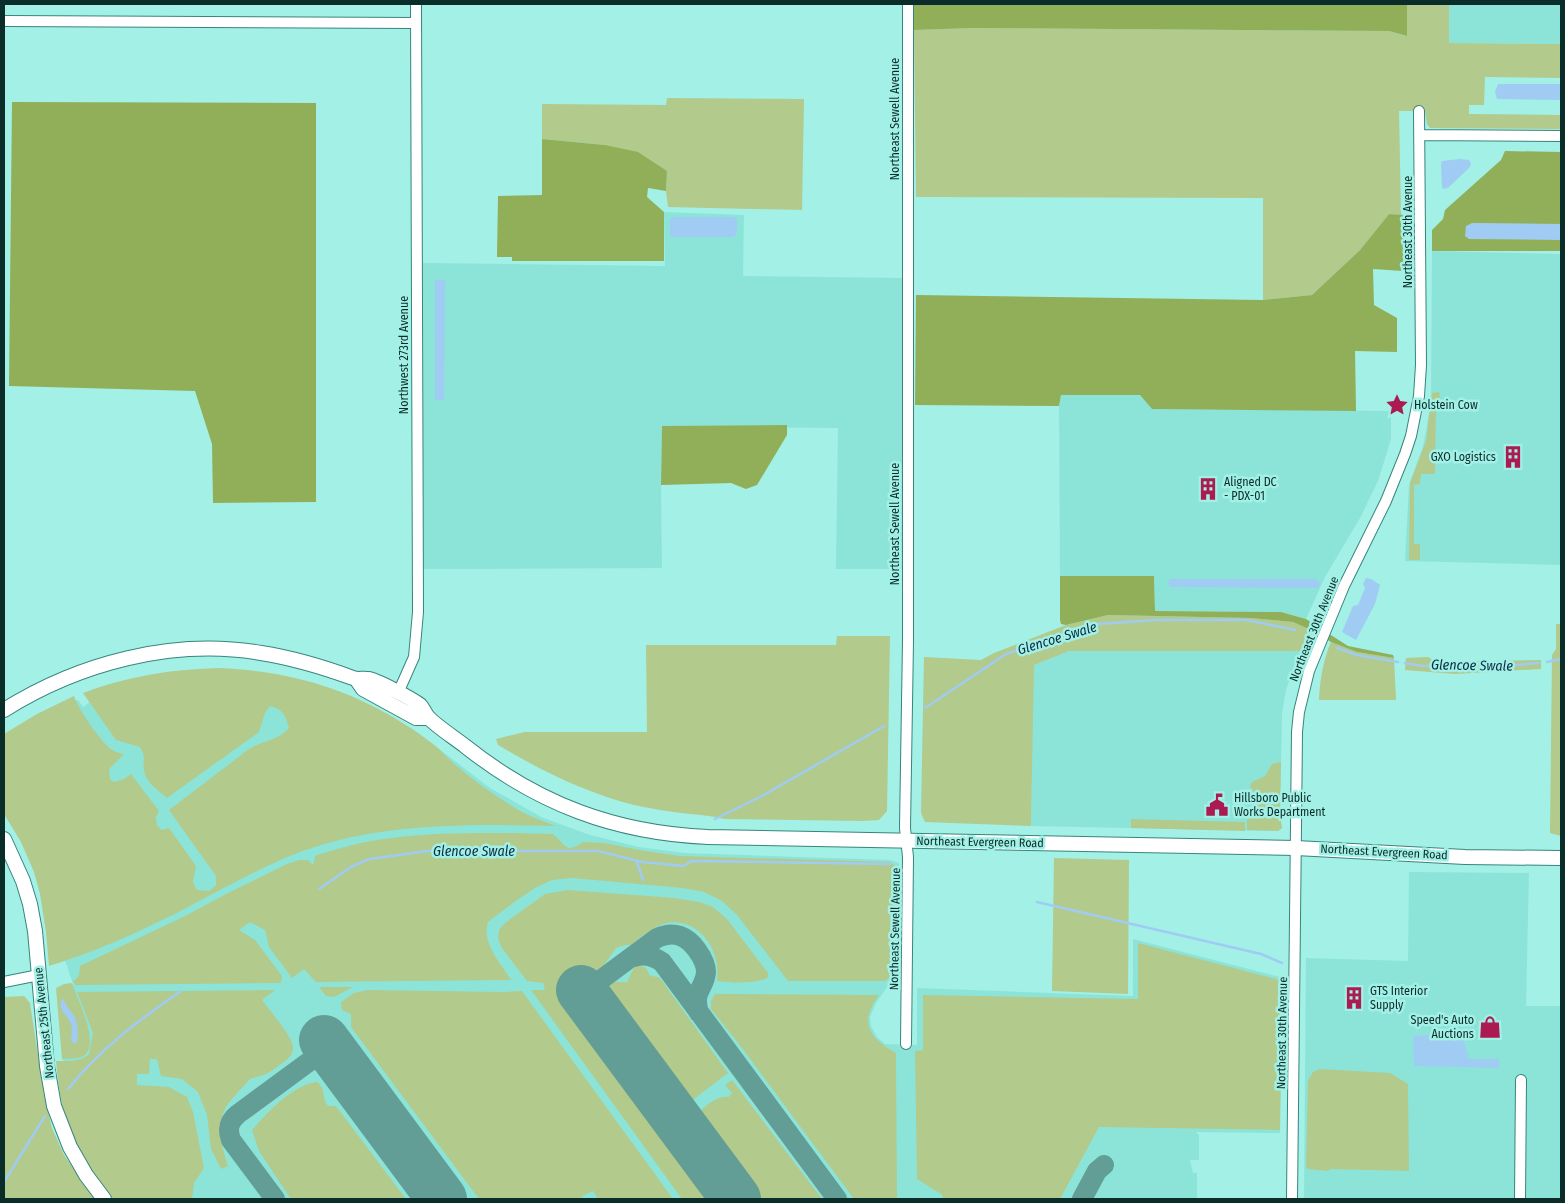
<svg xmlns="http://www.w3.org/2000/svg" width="1565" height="1203" font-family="'Fira Sans Condensed',sans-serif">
	<rect width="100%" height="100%" fill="#a2f0e6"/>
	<path fill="#8ce4d9" d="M1449,4H1561V44L1449,43Z
		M664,212L744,215L743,276L902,278L906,569H836L838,428L662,426L661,485L662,568L421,569L423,263L665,266Z
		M1432,251L1561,254V565L1405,561L1409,485L1423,446L1427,426L1431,397Z
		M1061,395H1140L1152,409L1391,411V439L1378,481L1360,518L1325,577L1306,619L1281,612L1155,611L1154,576H1060L1059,406Z
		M1068,651H1309L1301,672L1293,670L1286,690L1282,713L1280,816L1282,828L1278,831L1031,826L1033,665Z
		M107,689L385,715L413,729L490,788L541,817L590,835L639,847L685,853L890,860L899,863L898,971L876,1003L870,1017L871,1026L877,1037L885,1044L917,1045V988L1133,996V939L1284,978L1285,1028L1280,1036V1133L1197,1132V1134H1199V1160H1190L1193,1173H1197V1199H126L63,1061L57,990L73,984L62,951L75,700H78L83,707Z
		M1409,872L1529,873L1526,1006H1561V1199H1304L1306,958L1408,961Z"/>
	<path fill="#b2ca8c" d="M1407,4H1449V43L1561,44V78L1485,77L1484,105H1469V114L1561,115V129L1430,128L1427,124L1425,111H1399L1401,215L1389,214L1360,250L1312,295L1263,300V198L916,197L914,30L973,28L1389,31L1406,36Z
		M667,98L804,99L802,210L668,207L666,191L667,171L605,145L542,139V104L666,105Z
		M1439,392L1441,404H1436L1435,474H1421L1420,484L1414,485V544H1420V560H1409L1410,483L1426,441L1432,393Z
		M1108,615L1251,618L1293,622L1313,631L1309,651H1069L1034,665L1031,826L925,822L921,813L924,657L981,660L994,653L1066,625Z
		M1556,624H1561V836L1550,833L1552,655L1556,649Z
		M837,636H890L887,811L879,820L862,821L724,819C712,816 702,815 690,814C671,812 652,809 634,805C586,793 540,770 498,745L496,739L525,732H647L646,645H836Z
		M1331,642L1357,652L1394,658L1396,700H1319C1320,679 1323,661 1331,642Z
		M1428,657L1437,662L1541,660V669L1455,674L1405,670L1406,658Z
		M220,668C302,672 368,695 433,744C442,751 449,760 458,767C478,784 501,800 524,813C534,818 545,822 556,826C467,824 374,822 290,856C256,870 224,888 192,905C146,929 98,951 49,966L46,932L40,894L34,872L21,842L4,814V734L37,714L74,696C78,709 101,742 112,750C115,752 120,753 124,754L109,769L110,779L114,782L124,779L131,774L159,811L156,817L157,826L162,830L169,828L196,866L193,882L197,890L209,891L216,885V876L169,810L249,749C262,741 279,740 289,728C285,715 284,710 270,706L265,713L259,732L167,798C158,790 146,783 144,770C142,759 147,759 140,747L116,740L83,693C128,676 173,669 220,668Z
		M1281,762L1280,816L1282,828L1278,831L1247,830V819H1250V816H1256V796L1250,786L1252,782L1265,776L1272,764Z
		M1131,819L1245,822V831L1131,828Z
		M516,833L553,834C567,846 565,854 583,842L605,843L639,850L680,856L890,862L895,866V971L886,981H788L737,915L722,901L704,892L683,888L572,878L552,880L535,888L517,900L488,922C481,943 501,963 511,980L316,982L304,969L292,978L269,947L265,930L250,922L239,930L255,940L282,976L281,983L75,985L73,981C81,977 79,972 80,966L185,916L228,893L287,864L299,860H308L312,864L314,863L315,856C383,832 445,833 516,833Z
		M1054,858L1129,860L1128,994L1052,991Z
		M568,890L675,898L699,902L713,907L727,919L768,973V977C761,984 728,983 717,981C717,976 718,971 717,965C714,941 693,918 667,923C653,926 641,937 631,945H625L616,948L604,965L564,994L570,1004L715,1199H682L531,990H545L543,983L527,981L502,948L498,939L499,930L505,923L545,894Z
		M1138,943L1283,981L1280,1130L1099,1127L1060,1199H944L941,1194L917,1179L915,1051L923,1050V995L1138,999Z
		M636,966C643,965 648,968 649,975L660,978L728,1073L686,1105L617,1013L616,999L609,992L610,985L615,982H627L632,971Z
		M72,983C77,999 100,1041 85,1055C79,1060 69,1058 62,1059L56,988L64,984Z
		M319,987H353L334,997L326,996Z
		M275,990L262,1000C269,1010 295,1039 293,1049C292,1057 287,1060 281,1064C269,1074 264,1075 250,1079C244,1086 228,1102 225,1109C216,1127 222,1148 228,1166L221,1169L211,1149L207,1115L198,1092L182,1079L161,1076L157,1059H150L149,1074H137V1085L169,1087L187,1097L193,1112L204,1168L194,1183L192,1199H111C99,1183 86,1166 77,1148C63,1122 59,1090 56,1061C68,1061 80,1062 89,1054L93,1033L77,992Z
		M368,990L504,992L522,991L673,1199H607L605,1198L598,1199L593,1191L582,1196L584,1199H479L351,1027V1014L342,1010L341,1002L354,993Z
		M715,994L879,995C859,1023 868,1037 896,1053L897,1199H854L742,1048L711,1009V1001Z
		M24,996L30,1003L44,1095L52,1128L64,1155L94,1199H4V997Z
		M1320,1069L1390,1073L1408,1084L1409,1171L1331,1169L1328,1171L1308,1169L1306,1167L1308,1080L1313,1072Z
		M732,1080L822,1199H755L694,1116C705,1108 715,1095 729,1097L732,1093L725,1085Z
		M317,1082C327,1089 321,1098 328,1106H335L339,1110L406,1199H291L259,1151L252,1130C267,1113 292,1085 317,1082Z"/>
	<path fill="#91af58" d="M914,4H1407V36L1389,31L973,28L914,30Z
		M12,102L316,103V502L213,503L212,444L195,391L9,386Z
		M542,139L605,145L638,152L667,171L666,191L648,188L647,197L664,212V261H512V257H497L498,196L542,195Z
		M1505,151L1561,152V251H1432V230L1443,219L1445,210L1501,160Z
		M1389,214L1405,215L1403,271L1373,269L1374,305L1397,318V352L1355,351L1356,411L1152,409L1140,395H1061L1059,406L915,405L916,295L1263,300L1312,295L1360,250Z
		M787,425V435L757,485L746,489L731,483L661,485L662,426Z
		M1060,576H1154L1155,611L1281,612L1306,619L1348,646L1393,655L1394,658L1357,652L1331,642L1313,631L1293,622L1251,618L1108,615L1066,625L1061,624L1060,620Z"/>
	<path fill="#a0ccf3" d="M1498,84H1561V100L1497,99L1495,92Z
		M1460,159L1469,160L1471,163L1470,167L1449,187L1445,189L1442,188L1441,163L1442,161Z
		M673,217H732L737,218V231L735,236L731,237H673L670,236V219Z
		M1472,223L1561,224V240L1469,239L1465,236L1466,226Z
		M440,279L445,280L444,400H435V280Z
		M1366,578L1371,579L1380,585L1375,604L1356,640L1342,632L1353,606L1358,605L1365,588L1363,584Z
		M1170,579H1317L1320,584L1318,588L1170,587L1168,583Z
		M63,998C66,1006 70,1010 74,1016C78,1022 79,1037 76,1044L71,1041C71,1036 73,1029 71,1024C68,1015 55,1009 63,998Z
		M1446,1034L1459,1035L1463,1039L1469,1059H1499V1068L1414,1066L1413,1036Z"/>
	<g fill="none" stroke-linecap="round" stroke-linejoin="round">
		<path stroke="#a0ccf3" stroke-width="2.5" d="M1337,648L1357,655L1398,662
			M1547,662L1561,659
			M1405,663L1422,666H1505L1539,663
			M925,708L1006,654L1097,624L1156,620H1247L1295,630
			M715,819L762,796L884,726
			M637,862L643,880
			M319,889L351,867L369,859L427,851H598L642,862L684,866L691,861L890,864
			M1037,902L1261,954L1282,963
			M68,1089C99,1050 140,1019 181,991
			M4,1182L45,1116"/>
		<path stroke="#629e96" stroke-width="20" d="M631,958C642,953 652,955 662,962L837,1199
			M583,993L657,938C674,930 687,936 697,950C702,957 706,964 706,972C705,989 692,990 699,1013
			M275,1199L231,1140C227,1129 229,1121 238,1114L329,1047
			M1082,1199L1097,1171L1104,1165"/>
		<path stroke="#629e96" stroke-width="50" d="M581,990L736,1199
			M324,1040L442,1199"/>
		<defs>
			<path id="minor" d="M4,21L416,23
				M1420,135L1561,136
				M398,693L414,657L418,612L416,4
				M4,982L39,975
				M906,1044L908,857L905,828L908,641V4
				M1292,1199L1297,732L1299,712L1309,671L1344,586L1386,501L1405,454L1411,436L1419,396L1421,365L1419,111
				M1520,1199L1521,1080"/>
			<path id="major" d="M356,679L363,689L416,718H429
				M4,710C79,663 173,638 261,653C293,658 323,667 353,678C358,680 363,678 368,679C377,680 412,699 420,705C423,708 425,714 428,717C436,726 455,738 465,746C538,804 615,833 708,837L1296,848L1465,857L1561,858
				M4,839L23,881L30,904L35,931L47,1066L54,1106L70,1147L86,1175L104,1199"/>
		</defs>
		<use href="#minor" stroke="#37857c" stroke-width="12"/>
		<use href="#major" stroke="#37857c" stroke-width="16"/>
		<use href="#minor" stroke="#fff" stroke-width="10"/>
		<use href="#major" stroke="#fff" stroke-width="14"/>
	</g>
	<defs>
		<symbol id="sight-bare" viewBox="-9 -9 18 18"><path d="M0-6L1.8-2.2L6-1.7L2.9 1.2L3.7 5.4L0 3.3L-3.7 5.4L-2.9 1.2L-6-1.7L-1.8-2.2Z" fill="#ab1a51" stroke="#a2f0e6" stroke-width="2.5" paint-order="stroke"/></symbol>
		<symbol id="building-bare" viewBox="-9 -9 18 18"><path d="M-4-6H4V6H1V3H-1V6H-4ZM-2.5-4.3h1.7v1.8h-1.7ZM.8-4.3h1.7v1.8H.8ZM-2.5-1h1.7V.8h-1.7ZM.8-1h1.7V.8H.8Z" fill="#ab1a51" stroke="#a2f0e6" stroke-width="2.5" paint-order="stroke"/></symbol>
		<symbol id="civic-bare" viewBox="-9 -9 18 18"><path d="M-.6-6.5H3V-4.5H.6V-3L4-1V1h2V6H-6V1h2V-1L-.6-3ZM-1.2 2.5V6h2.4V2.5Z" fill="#ab1a51" stroke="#a2f0e6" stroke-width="2.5" paint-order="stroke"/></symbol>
		<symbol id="shop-bare" viewBox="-9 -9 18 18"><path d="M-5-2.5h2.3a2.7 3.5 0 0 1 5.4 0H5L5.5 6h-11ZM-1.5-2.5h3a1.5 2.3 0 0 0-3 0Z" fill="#ab1a51" stroke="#a2f0e6" stroke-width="2.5" paint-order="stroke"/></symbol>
	</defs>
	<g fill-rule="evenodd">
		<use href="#sight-bare" x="1381" y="389" width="32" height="32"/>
		<use href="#building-bare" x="1497" y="441" width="32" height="32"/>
		<use href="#building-bare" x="1192" y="473" width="32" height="32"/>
		<use href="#civic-bare" x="1201" y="789" width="32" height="32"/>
		<use href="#building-bare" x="1338" y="982" width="32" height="32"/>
		<use href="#shop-bare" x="1474" y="1011" width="32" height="32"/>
	</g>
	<g text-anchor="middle" stroke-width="5" stroke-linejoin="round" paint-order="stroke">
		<g font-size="12" fill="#0b2d29" stroke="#a2f0e6">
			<text transform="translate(895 119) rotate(-90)" y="4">Northeast Sewell Avenue</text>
			<text transform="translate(1408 232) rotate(-90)" y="4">Northeast 30th Avenue</text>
			<text transform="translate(404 355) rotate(-90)" y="4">Northwest 273rd Avenue</text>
			<text transform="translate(895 524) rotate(-90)" y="4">Northeast Sewell Avenue</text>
			<text transform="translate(1314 629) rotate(-68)" y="4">Northeast 30th Avenue</text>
			<text transform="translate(980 842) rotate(1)" y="4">Northeast Evergreen Road</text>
			<text transform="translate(1384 852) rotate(3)" y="4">Northeast Evergreen Road</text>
			<text transform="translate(895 929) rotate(-89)" y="4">Northeast Sewell Avenue</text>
			<text transform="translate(44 1023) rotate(-96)" y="4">Northeast 25th Avenue</text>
			<text transform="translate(1282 1033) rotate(-89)" y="4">Northeast 30th Avenue</text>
		</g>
		<g font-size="12" fill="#0b2d29" stroke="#a2f0e6" text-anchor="start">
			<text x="1414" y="409">Holstein Cow</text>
			<text x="1496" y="461" text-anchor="end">GXO Logistics</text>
			<text x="1224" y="486">Aligned DC<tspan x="1224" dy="14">- PDX-01</tspan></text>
			<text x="1234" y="802">Hillsboro Public<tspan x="1234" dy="14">Works Department</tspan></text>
			<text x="1370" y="995">GTS Interior<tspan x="1370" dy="14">Supply</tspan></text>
			<text x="1474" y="1024" text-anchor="end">Speed's Auto<tspan x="1474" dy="14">Auctions</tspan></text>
		</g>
		<g font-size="14" font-style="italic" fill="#0b2c45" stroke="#a2f0e6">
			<text transform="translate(1057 638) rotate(-17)" y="5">Glencoe Swale</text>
			<text transform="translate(1472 665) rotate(1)" y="5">Glencoe Swale</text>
			<text x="474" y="856">Glencoe Swale</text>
		</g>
	</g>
	<rect width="1565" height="1203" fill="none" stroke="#0b2d29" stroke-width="10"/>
</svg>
